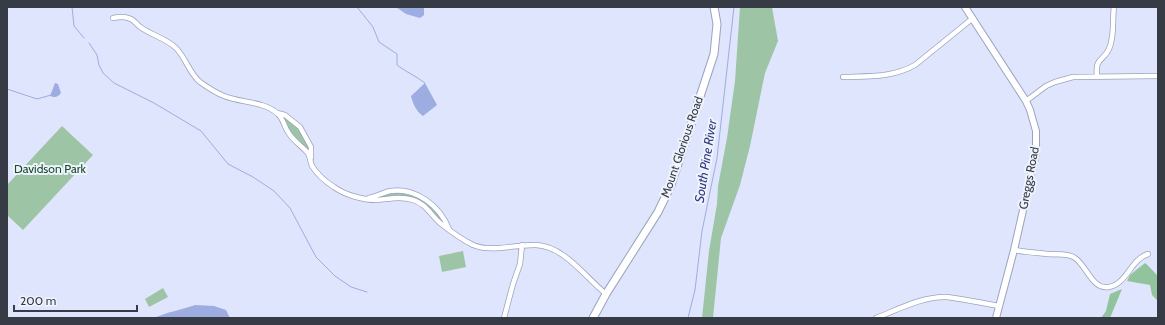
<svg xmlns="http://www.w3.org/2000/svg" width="1165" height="325" font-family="Cabin,sans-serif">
	<rect width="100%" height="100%" fill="#dfe5fc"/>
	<path fill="#9dc5a5" d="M740,7H772L778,41L765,73L750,146L740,185L721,238L713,318H702L709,251L717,204L718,186L727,138L735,81Z
		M277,113C295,117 303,133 311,147L308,152L297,144Z
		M62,126L93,155L23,230L7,215V185Z
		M388,192H408L430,202L449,229L422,203L412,200H376L372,197Z
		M463,251L466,267L442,272L439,256Z
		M163,288L168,297L149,307L145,299Z"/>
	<path fill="#91c49c" d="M1145,263C1149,266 1154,272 1158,276V301L1152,295L1150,285L1127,281L1130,275Z
		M1122,289L1110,318H1101L1106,311L1110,294Z"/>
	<path fill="#9eade1" d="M396,7H424V15L420,18L406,14Z
		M55,83L58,84L61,93C58,97 55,98 50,96Z
		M425,83L437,105L423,116C416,111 413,104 411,96Z
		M195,305L214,306L226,310L230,318H154C167,312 181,310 195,305Z"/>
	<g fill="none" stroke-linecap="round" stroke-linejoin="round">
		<path stroke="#9eade1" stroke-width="1" d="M72,7L74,26L84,38
			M357,7L373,27L379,42L397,54V65C406,72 416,76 425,83
			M89,43L97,55L99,65L103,73L114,83L154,103L201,131L228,164L253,177L274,191L290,208L316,257L335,276L351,287L367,292
			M7,89L37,99L51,95
			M688,318L695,290L702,231L717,158L734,7"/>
		<defs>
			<path id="minor" d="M113,18C118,17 123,16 128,18C134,19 135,23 139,26C150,35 166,38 176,48C186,58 189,73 200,82C207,87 216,93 224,96C241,103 264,101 278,114C284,120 284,126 288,132C294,142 301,145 307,152C310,155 310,161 312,166C317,174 326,182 334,187C345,195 363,200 377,200C389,199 400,196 413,200C426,204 430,214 440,223C450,231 461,239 473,245C493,253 515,244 536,245C564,246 585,277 606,294
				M1097,76C1095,57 1103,62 1109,49C1115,36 1112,20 1114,7
				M843,77C868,76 892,78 915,65L973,18
				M1026,101L1046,86L1055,82L1073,77L1158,76
				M277,113L285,115L300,127L311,147V158
				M369,198C376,196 383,193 390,191C416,187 440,206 449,229
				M1014,250C1025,252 1037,253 1048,254C1057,255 1068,253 1075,258C1087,266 1092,290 1109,287C1127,284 1131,259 1148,254
				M504,318L513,284L520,264L522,245
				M876,318C897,310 923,296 947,297C964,299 982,303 999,306"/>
			<path id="tertiary" d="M965,7L1026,101L1030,110L1036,131V153L1014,250L996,318"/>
			<path id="secondary" d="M593,318L606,294L658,212L671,185L714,54L717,24L714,7"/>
		</defs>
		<use href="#minor" stroke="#9ba3be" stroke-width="6"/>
		<use href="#tertiary" stroke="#9ba3be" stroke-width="8"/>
		<use href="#secondary" stroke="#9ba3be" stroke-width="9"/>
		<use href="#minor" stroke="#fff" stroke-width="4.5"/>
		<use href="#tertiary" stroke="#fff" stroke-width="6"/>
		<use href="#secondary" stroke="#fff" stroke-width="7"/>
	</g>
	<g text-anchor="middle" stroke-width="4" stroke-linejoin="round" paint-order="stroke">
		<g font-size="12" fill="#373b46" stroke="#eff3fe">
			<text transform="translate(682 147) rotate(-71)" y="4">Mount Glorious Road</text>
			<text transform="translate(1029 178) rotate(-79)" y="4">Greggs Road</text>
		</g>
		<g font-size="12" fill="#144d27" stroke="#eff3fe">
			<text x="50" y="173">Davidson Park</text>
		</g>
		<g font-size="13" font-style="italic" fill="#323e7d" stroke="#eff3fe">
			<text transform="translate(705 161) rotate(-81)" y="5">South Pine River</text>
		</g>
	</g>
	<rect width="1165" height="325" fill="none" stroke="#373b46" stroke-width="16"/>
	<path d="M14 305v6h123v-6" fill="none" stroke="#373b46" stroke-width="2"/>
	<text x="20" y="305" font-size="12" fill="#373b46" stroke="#eff3fe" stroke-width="3" paint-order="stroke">200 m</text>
</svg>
